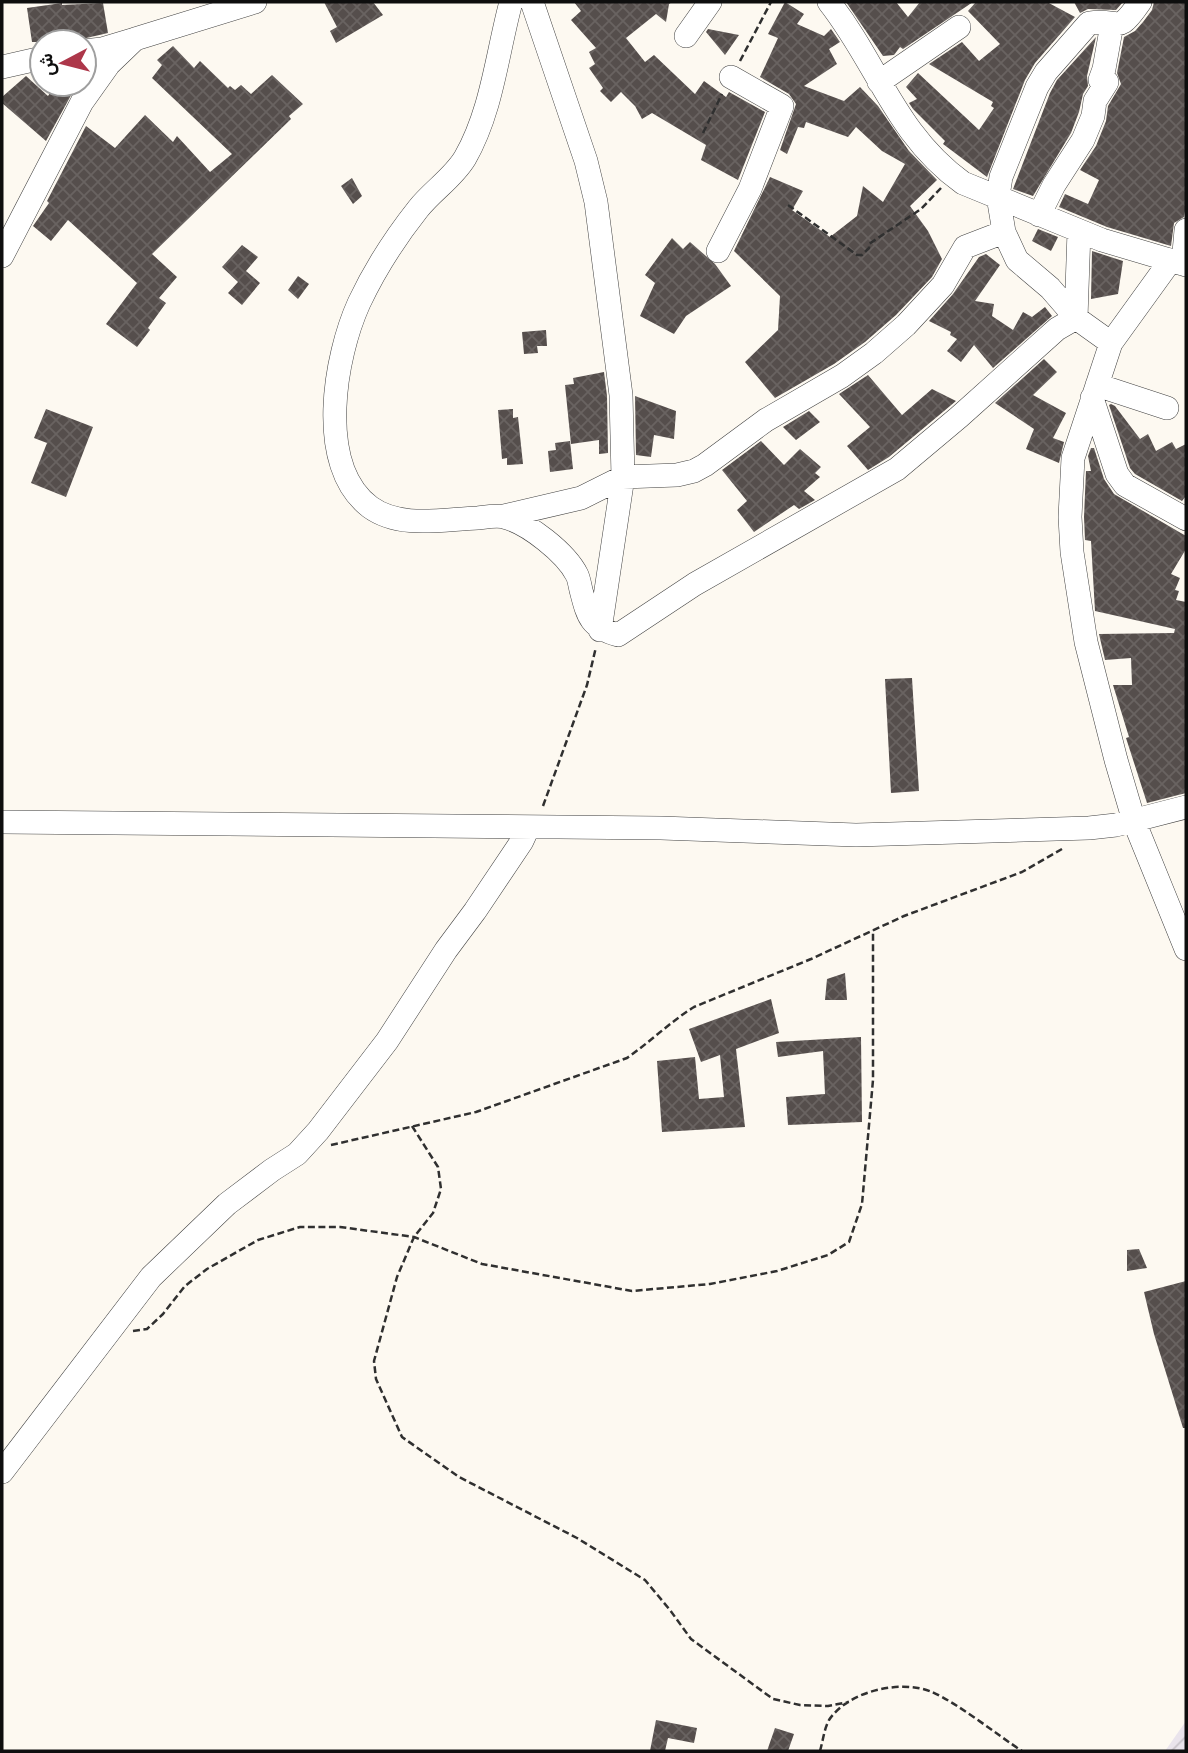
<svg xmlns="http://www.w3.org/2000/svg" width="1188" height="1753" font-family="'IBM Plex Serif',Vazirmatn,serif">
	<defs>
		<pattern id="industrial-furrows" width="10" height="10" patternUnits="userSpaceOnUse" patternTransform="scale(1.75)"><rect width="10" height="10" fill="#eae4ec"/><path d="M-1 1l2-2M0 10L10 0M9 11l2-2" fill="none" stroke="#c8c2c9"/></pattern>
		<pattern id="building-cross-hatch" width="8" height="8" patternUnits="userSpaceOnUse" patternTransform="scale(1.75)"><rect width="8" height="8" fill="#554e4c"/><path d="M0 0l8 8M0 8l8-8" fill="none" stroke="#696361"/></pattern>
	</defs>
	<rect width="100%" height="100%" fill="#fdf9f1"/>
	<path fill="url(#industrial-furrows)" d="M1186,1721V1751H1165Z"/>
	<path fill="url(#building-cross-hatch)" d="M324,2H373L383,15L336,43L330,31L337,27Z
		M574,2H672L669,4L666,22L656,14L626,38L645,62L654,55L695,94L704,81L726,97L729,92L765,112L738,180L701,160L706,145L652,113L642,119L635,106L621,92L611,102L600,91L603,88L589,68L595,64L589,52L596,48L571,20L581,11Z
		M785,2L804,14L797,24L824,36L831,29L840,42L829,49L837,64L804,86L844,101L860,87L878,106L909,151L937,180L910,206L928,231L942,259L932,277L896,315L865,342L834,364L775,398L745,362L778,330L780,296L734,251L770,177L803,191L792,210L830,237L857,216L863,186L883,202L905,164L882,151L856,127L848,137L806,122L804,128L798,127L787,154L780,150L796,104L789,94L760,77L778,38L768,34Z
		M846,2H896L908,17L920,2H973L903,49L900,47L894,55L883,56Z
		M976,2H1047L1075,17L1035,63L1025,80L987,177L943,144L945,141L913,109L909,103L917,99L906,87L918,73L979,130L994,108L991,106L993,102L929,64L962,42L979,61L1000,44L968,11Z
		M1074,2H1123L1116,10L1088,9L1080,13Z
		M1154,2H1186V205L1184,217L1174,223L1171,246L1107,227L1059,207L1065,194L1088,204L1099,180L1080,170L1096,146L1106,121L1108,106L1121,84L1117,73L1124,37L1135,31L1143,22L1152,10Z
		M62,3V5L103,3L108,33L69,42H32L27,8Z
		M708,29L739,35L725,55L706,32Z
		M1096,37L1087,76L1088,86L1083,94L1079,112L1071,133L1033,196L1013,189L1050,93L1057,80Z
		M173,46L194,68L200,61L228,88L230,86L235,90L241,85L251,94L272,75L303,104L289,116L291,119L152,254L177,277L159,298L166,303L148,328L150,330L137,347L106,324L137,283L68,220L51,241L33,226L49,203L47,201L86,126L115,148L145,115L173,142L177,136L210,172L232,154L152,78L162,65L157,60Z
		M26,76L48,96L56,84H68L75,88L46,141L2,103V97Z
		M352,178L362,196L353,204L341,186Z
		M1038,229L1058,237L1051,251L1032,241Z
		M672,238L683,249L690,242L715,264L731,286L686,316L674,334L640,316L655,283L645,275Z
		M242,245L258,257L246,271L260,283L242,305L228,293L238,282L222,267Z
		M1092,251L1123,261L1118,294L1091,299Z
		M986,254L1000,265L975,301L994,304L992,316L1013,330L1023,312L1032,317L1045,307L1052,316L993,368L974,345L961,362L947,351L957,339L950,335L951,332L929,321L953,294L979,257Z
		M298,276L309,284L298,299L288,290Z
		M546,330L547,346H537L538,353L524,354L522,332Z
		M1044,359L1057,372L1033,395L1066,413L1053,438L1064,442L1059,463L1026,449L1034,429L995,403Z
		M604,372L607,396L608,453L599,454V440L571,444L565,385L574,384L573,378Z
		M868,375L902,415L932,389L956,401L889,457L868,470L847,446L870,427L839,394Z
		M635,396L676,411L674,439L654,435L651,457L636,455Z
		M1111,404L1115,406L1140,439L1148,434L1156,451L1172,442L1176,449L1186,444V496L1182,501L1135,474L1130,468L1109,405Z
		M46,409L93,427L66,497L31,483L47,443L34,438Z
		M513,409V418L518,417L523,464L507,465V458L502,459L498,410Z
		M809,411L820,422L796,440L783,427Z
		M570,441L573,469L550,472L548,451L556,450L555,443Z
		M761,441L784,465L800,449L821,467L815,473L820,477L804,491L815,500L799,509L794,505L754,532L737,510L747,501L722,470Z
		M1091,448H1094L1104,479L1114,494L1186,536V549L1171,574L1180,578L1175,590L1179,591L1176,600L1186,602V793L1147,803L1126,738L1129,737L1113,685H1132L1131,658L1105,660L1099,634L1174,633L1175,629L1095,611L1091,541L1085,540L1084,517L1086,471H1091L1088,456Z
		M912,678L919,791L891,793L885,679Z
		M845,973L847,1000H825L827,979Z
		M771,999L779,1033L736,1049L745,1127L662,1132L657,1061L695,1057L699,1099L724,1097L720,1055L701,1062L689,1029Z
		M861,1037L862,1122L788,1125L786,1097L825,1094L823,1051L778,1057L776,1042Z
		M1139,1249L1147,1268L1127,1271V1250Z
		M1186,1281V1428H1183L1154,1334L1144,1292Z
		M656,1720L697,1728L694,1743L668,1738L665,1751H650Z
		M775,1728L794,1734L788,1751H767Z"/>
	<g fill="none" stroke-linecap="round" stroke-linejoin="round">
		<defs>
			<path id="minor" d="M511,2C497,54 492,111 465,158C453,178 432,191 418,209C395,238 375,269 359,303C335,356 315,465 370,507C400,529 443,519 478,518C486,517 497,515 504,517C528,523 566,553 577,575C579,579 580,586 581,590C588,617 590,627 618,635L695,584L897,469L959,417L1057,329L1076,318L1079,231
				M532,2L586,161L596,202L621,395L623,477L600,630
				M829,2C878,64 895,134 963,183L1102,240L1186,265
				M686,36L710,2
				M84,51L102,49L132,40
				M2,67L42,58
				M879,82L959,27
				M1039,215L1054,185L1083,140L1093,116L1095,101L1107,82L1100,80L1104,69L1112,24
				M718,251L750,189L782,106L731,77
				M2,256L82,102L109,64L135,39L255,2
				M1171,260L1111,343L1073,458L1070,517L1072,552L1086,642L1116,760L1134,821L1186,949
				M1183,264L1186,230
				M1111,343L1076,318L1050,288L1017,260L1004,232L998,196L1001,177L1037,87L1046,72L1089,23C1121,18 1116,37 1140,2
				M1097,385L1167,408
				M1092,398L1117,474L1125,485L1186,519
				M504,516L581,498L623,477L677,475L694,471L705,465L766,420L842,376L874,353L906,325L943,285L965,247L1004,232
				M2,822L661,828L856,835L1089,828L1116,825L1186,807
				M2,1472L151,1277L227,1204L272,1170L297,1154L318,1131L387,1041L446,950L475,911L522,841L528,828"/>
		</defs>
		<use href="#minor" stroke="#414141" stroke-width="24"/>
		<path stroke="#303030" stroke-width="2.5" stroke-dasharray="7 3.5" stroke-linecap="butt" d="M740,61L771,2
			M703,133L722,94
			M788,205L857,255H862L869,248V244L921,209L941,188
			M543,806L587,685L596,647
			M412,1126L438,1167L441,1189L433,1213L414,1237L397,1277L374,1361L376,1379L402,1437L459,1477L577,1538L645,1580L670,1610L691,1639L773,1699L800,1705L828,1706L849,1702
			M331,1145L476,1112L627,1058C650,1042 670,1022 694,1007L811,959L904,916L1022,872L1062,849
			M133,1331L147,1329L163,1314L185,1286L207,1269L258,1240L300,1227H340L414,1237L482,1264L632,1291L710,1284L777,1271L828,1255L849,1242L862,1204L873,1080V930
			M820,1751C823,1741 824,1729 829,1720C848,1691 901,1679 932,1692C959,1704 996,1734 1022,1751"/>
		<use href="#minor" stroke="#fff" stroke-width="23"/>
	</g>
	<rect width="1188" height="1753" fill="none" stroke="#0e0e0e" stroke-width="7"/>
	<g transform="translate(63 63) rotate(263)"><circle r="33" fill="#ffffff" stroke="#9f9f9f" stroke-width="2"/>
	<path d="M0-5L12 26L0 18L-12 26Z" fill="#ad374a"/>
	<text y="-10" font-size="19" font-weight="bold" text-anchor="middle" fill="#0e0e0e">ش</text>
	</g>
</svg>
